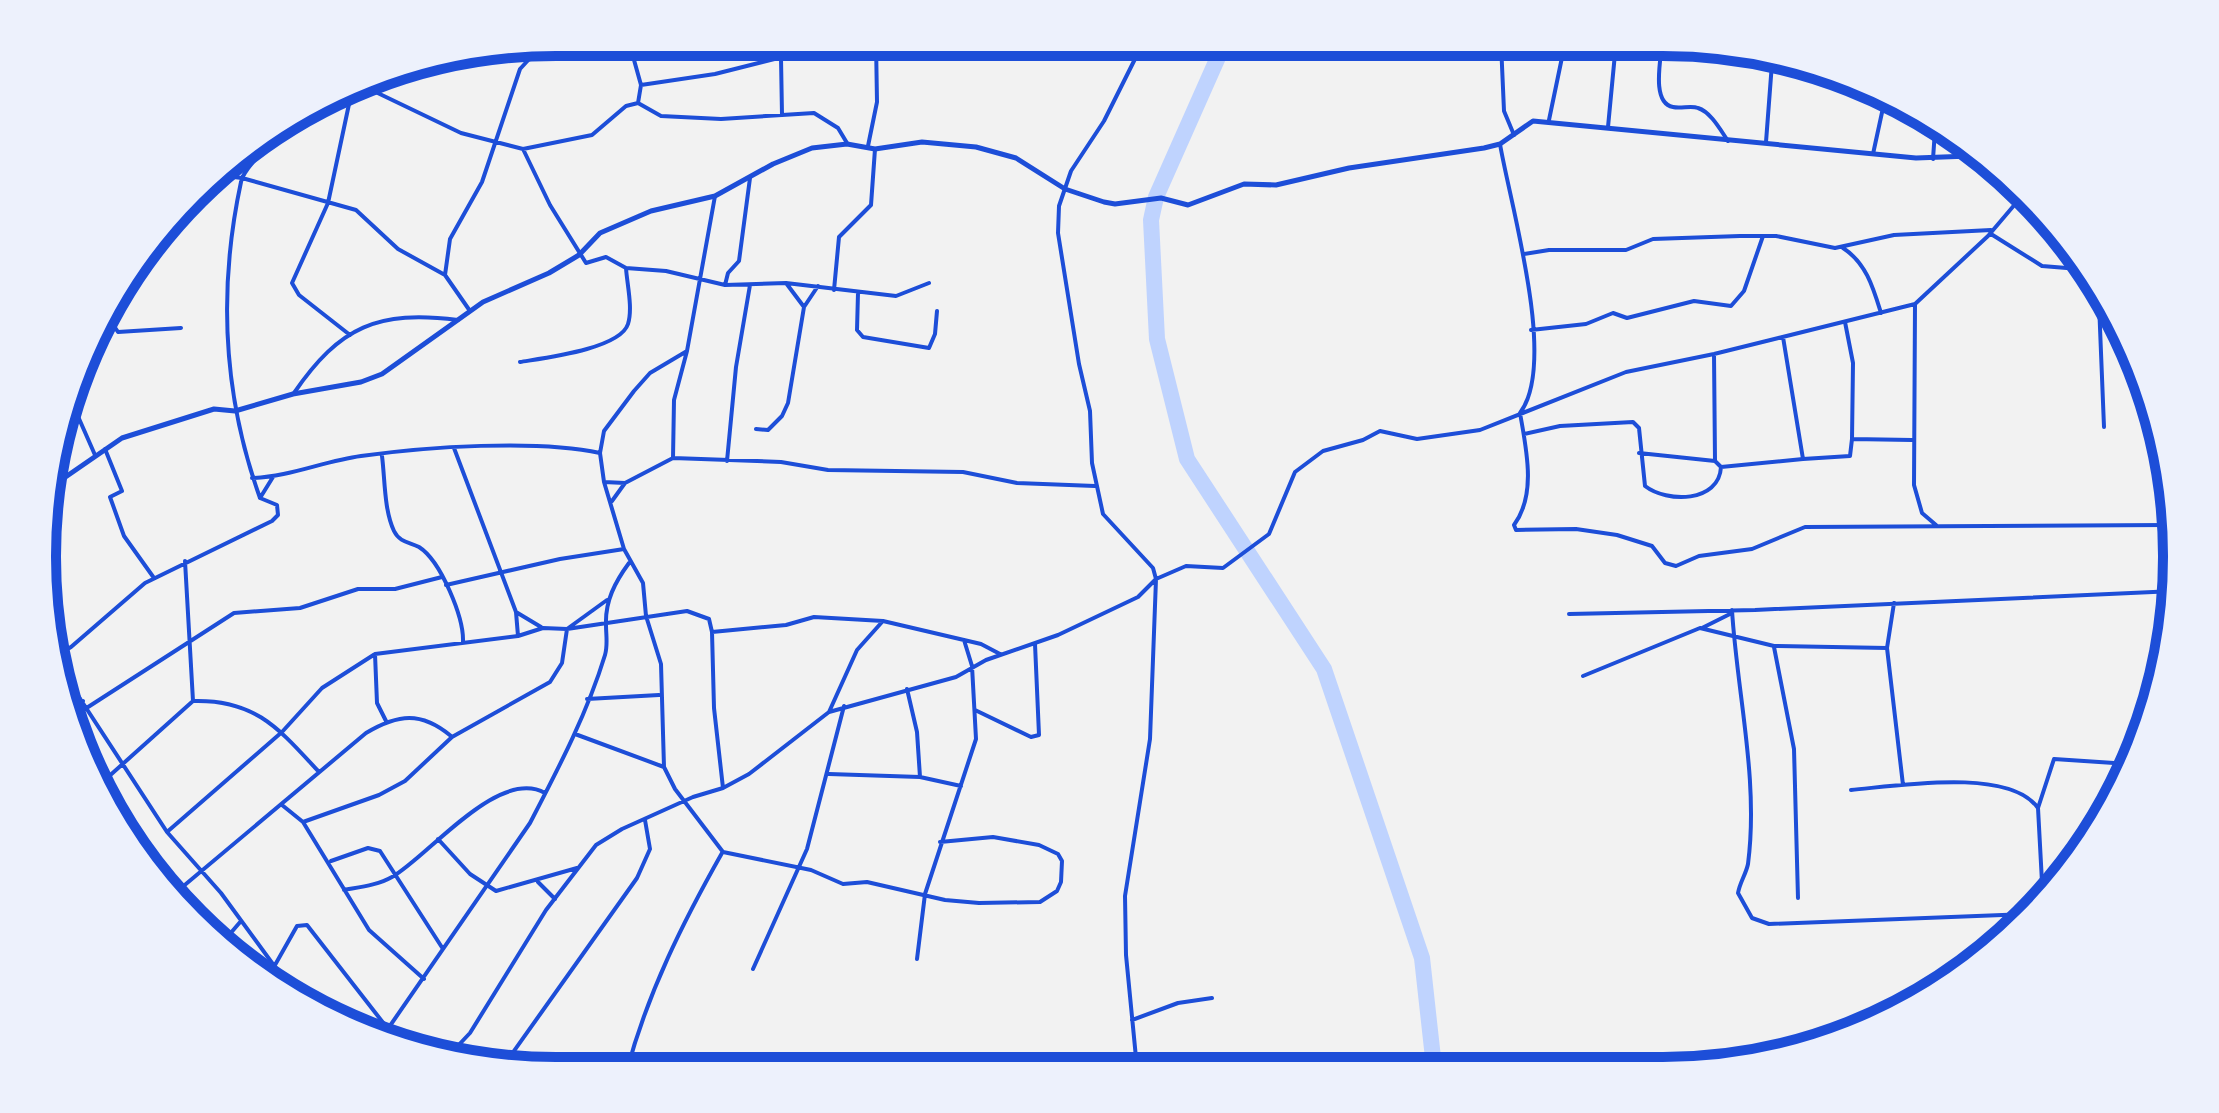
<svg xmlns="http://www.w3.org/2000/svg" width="2219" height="1113" font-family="'DejaVu Sans',sans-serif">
	<rect width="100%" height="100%" fill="#f2f2f2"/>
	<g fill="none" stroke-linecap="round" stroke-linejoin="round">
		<path stroke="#bfd3fe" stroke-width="16" d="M1229,43L1223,46L1156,197L1151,220L1157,339L1187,459L1324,669L1422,958L1434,1067"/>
		<path stroke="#1d4ed8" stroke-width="4" d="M629,42L641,85L638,103
			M786,42L787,56
			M1501,43L1504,111L1514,135
			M1662,43C1661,59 1651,103 1673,107C1681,109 1691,105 1698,108C1711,112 1721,131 1728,141
			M781,58L782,115
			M361,85L461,133L523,149L592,135L626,106L638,103L661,116L721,119L814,113L838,128L847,143
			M641,85L715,74L842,42
			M1549,120L1565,43
			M1608,127L1616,43
			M1766,142L1772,63
			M1500,144C1510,204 1558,363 1520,413C1526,448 1537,494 1514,525L1516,530L1576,529L1617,535L1652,546L1665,563L1676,566L1699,556L1752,549L1805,527L2167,525
			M868,146L877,102L876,42
			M523,149L550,205L586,263L606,257L626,268L666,271L725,285L786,283L896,296L929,283
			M1873,154L1886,94
			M1933,159L1935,130
			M218,175L242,178L356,210L398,249L445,275L470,311
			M1991,234L2042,266L2079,269
			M1843,248C1866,263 1873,287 1881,313
			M1524,254L1549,250H1626L1653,239L1740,236H1776L1835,248L1894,235L1991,230
			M445,275L450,239L482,182L520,69L543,44
			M725,285L728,273L739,261L750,178
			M834,290L839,237L871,205L875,149
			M858,293L857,330L863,337L929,348L935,334L937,311
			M2099,303L2104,427
			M1915,304L1914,485L1922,513L1936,525
			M804,307L818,286
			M111,314L112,323L118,332L181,328
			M1845,322L1853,363L1852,439
			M1531,330L1586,324L1613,313L1627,318L1694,301L1731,306L1744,291L1763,236
			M350,335L299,295L292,283L328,203L352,90
			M520,362C544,358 620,349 628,324C633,308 627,284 626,268
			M294,393C340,326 378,310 458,320
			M73,405L95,455
			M756,429L768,430L782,416L788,403L804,307L786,283
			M1524,434L1560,426L1633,422L1639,428L1645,486C1667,503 1719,503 1721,467L1715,461L1714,354
			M454,448L516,612
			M105,449L122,491L110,497L124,536L154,578
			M1639,453L1715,461
			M382,456C385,479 384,510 394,531C400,543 410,542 419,547C441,561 464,618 463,642
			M673,458L674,400L687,351
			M1803,459L1850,456L1852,439L1912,440
			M727,461L736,367L750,285
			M1721,467L1803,459L1783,337
			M252,478C289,477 324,461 361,456C425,447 537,439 600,453
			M604,482L625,483
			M260,498L273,477
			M612,501L625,483L673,458L781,462L828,470L963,472L1017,483L1095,486
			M185,561L193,701
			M446,585L560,559L624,549
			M1894,603L1887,648L1903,785
			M1732,610C1737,693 1759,780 1748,864C1746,874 1740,882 1738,893L1752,918L1769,924L2028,914
			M1569,614L1755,610L2175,591
			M1702,628L1732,613
			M712,632L714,708L723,788
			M518,636L516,612L541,627
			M1774,647L1794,749L1798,898
			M375,654L377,703L386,721
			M56,656L71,647L145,583L272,521L278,515L277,505L260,498C223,395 218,289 241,182C244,166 264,157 268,135
			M60,668L167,832L221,893L294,993
			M1583,676L1700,628L1774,646L1887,648
			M907,689L917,732L920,777
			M587,699L659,695
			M72,709L83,701
			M85,709L234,613L300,608L358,589H395L442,577
			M975,710L1031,737L1039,735L1035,644
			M829,712L857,650L882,622
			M575,734L664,767L661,664L646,616L643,583L624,549L604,482L600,453L604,431L634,391L650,373L687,351L715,196
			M664,767L675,789L723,852
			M829,774L920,777L961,786
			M97,787L193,701C256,699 280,730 319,772
			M1851,790C1896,786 2009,767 2038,808L2043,901
			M282,805L303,822L369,930L424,979
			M2038,808L2054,759L2129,764
			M303,822L379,795L405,781L452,737L550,682L562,663L567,629L607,600
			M167,832L282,732L322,688L375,654L518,636L543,628L567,629L687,611L709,619L712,632L786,625L814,617L883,621L981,644L1000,654
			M438,839L470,874L496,891L577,868
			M723,852L811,870L843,884L867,882L945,900L979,903L1040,902L1057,891L1061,882L1062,861L1058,854L1039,845L993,837L940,842
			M331,861L368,848L380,851L443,949
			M538,882L555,899
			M344,890C360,887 378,885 392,877C429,856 498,767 545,793
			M174,894L366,733C398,714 421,711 451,736
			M223,942L241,921
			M917,959L925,894L976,739L972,666L964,640
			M275,965L297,926L307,925L388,1029
			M753,969L807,849L844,706
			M1132,1020L1178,1003L1212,998
			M385,1033L530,823C558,769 587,714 605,655C608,645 606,635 606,625C605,601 615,582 629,563
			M453,1051L470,1033L546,910L596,845L622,829L693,797L723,788L749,774L829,712L956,677L986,660L1058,635L1138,597L1156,579L1186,566L1223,568L1269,534L1295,472L1323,451L1363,440L1380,431L1417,439L1480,430L1626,372L1714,354L1915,304L1988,236L2022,196
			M629,1064L699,1063L756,1055L768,1069
			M504,1065L637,878L650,849L645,820
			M1137,1068L1126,955L1125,896L1150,739L1156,579L1153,568L1103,514L1092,463L1090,411L1079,364L1058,233L1059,206L1071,171L1104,121L1143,43
			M627,1070C648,992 683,922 722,853"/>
		<path stroke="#1d4ed8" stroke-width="5" d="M51,487L122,438L214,409L235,411L293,394L361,382L382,374L483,302L549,273L579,255L600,233L651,211L715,196L773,164L812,148L847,144L875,149L922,142L976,147L1016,158L1065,189L1104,202L1115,204L1161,198L1188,205L1244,184L1276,185L1349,168L1484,148L1500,144L1533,121L1916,158L1970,156"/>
	</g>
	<path d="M0 0H2219V1113H0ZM556 56H1663A500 500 0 0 1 2163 556V557A500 500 0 0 1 1663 1057H556A500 500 0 0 1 56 557V556A500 500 0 0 1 556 56Z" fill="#edf1fc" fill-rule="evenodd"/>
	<path fill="none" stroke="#1d4ed8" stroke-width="10" d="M556 56H1663A500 500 0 0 1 2163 556V557A500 500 0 0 1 1663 1057H556A500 500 0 0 1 56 557V556A500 500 0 0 1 556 56Z"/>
</svg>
